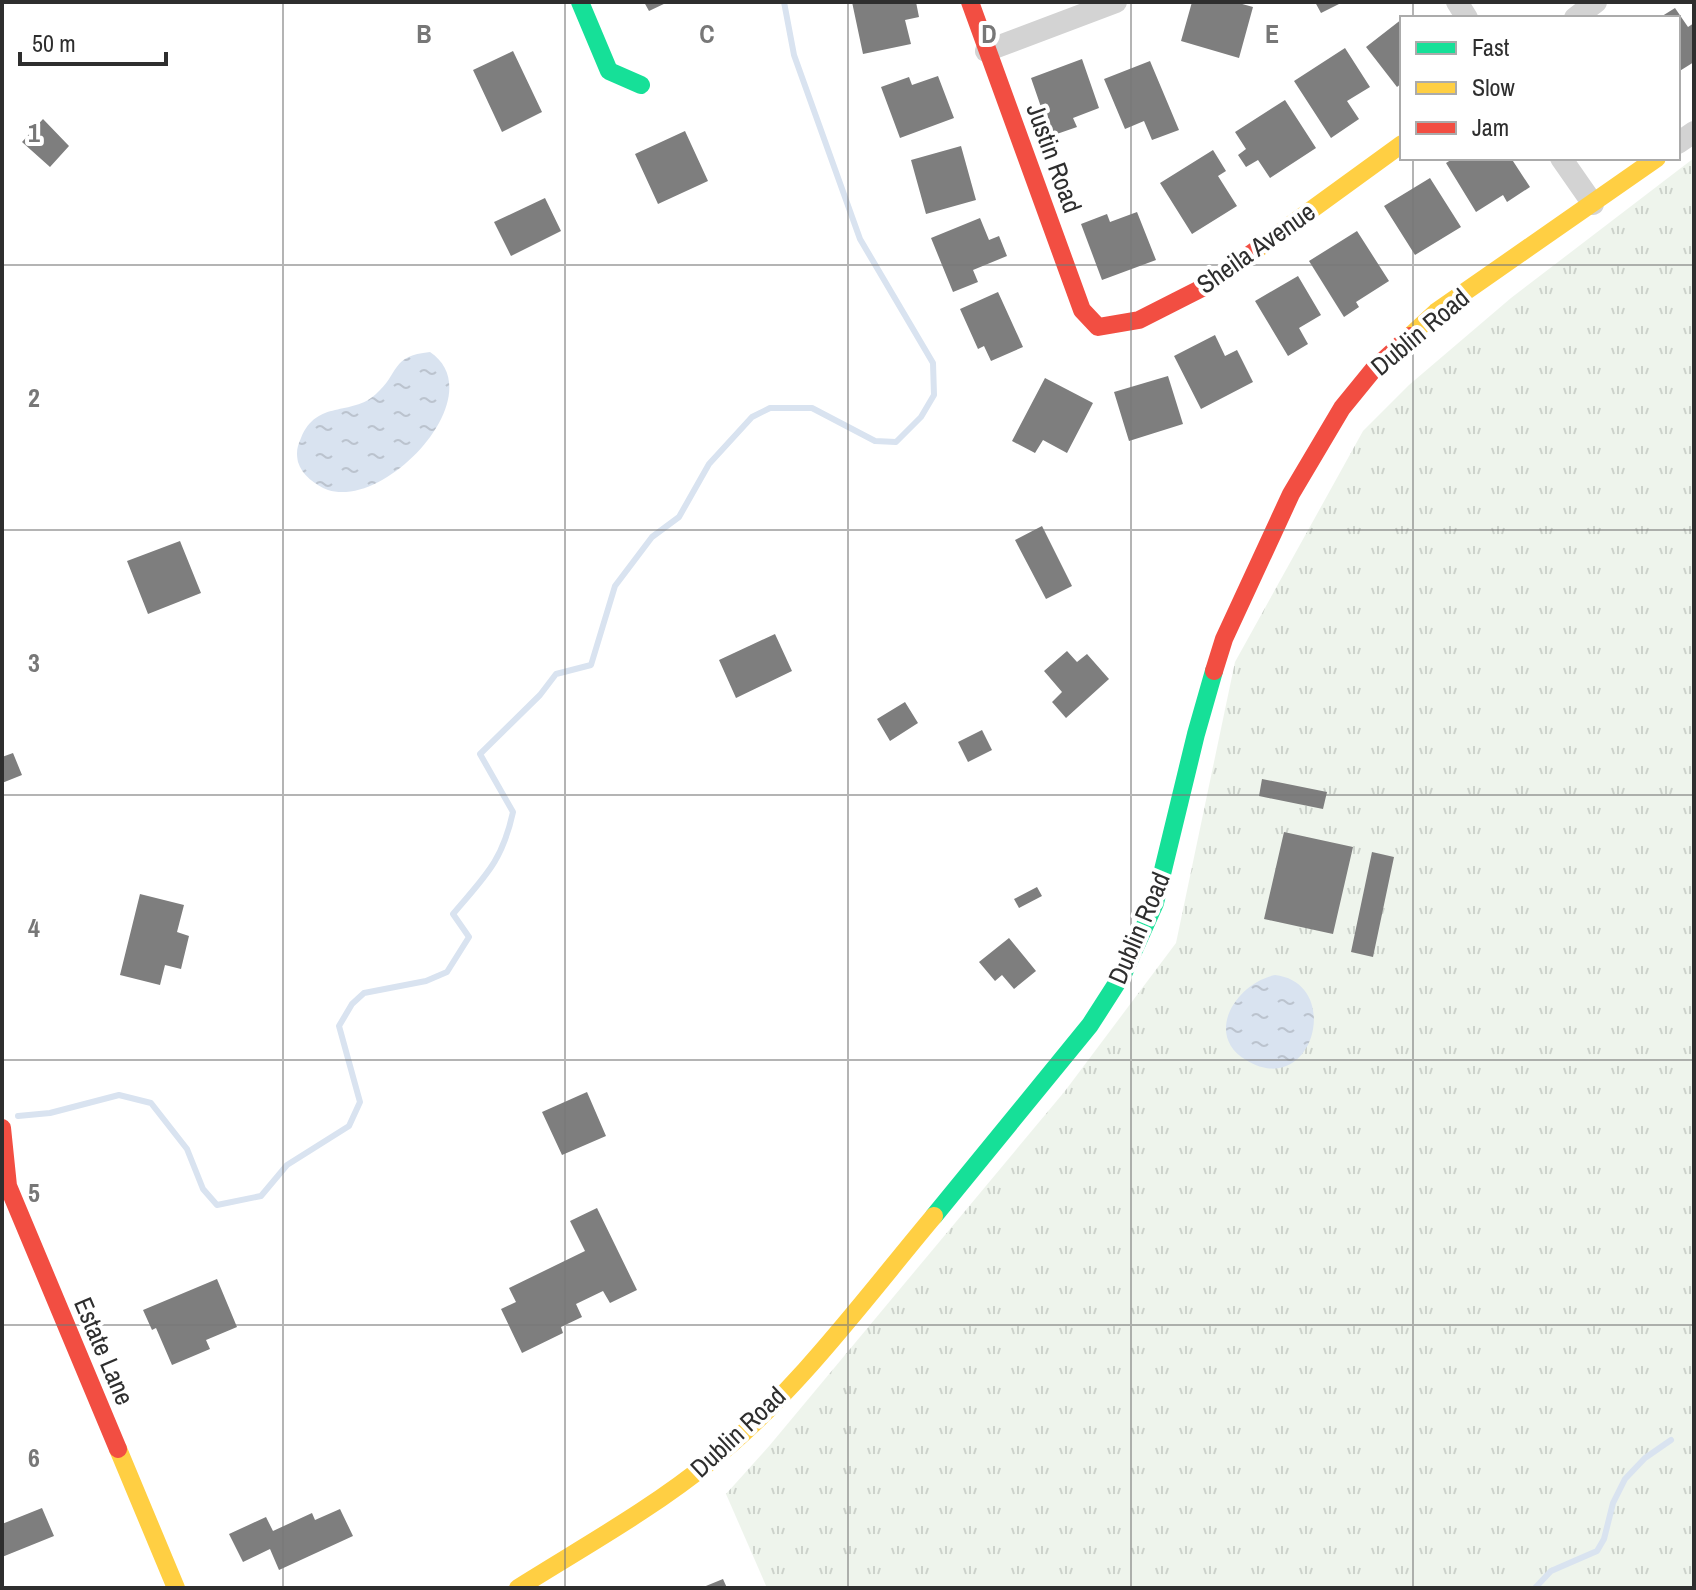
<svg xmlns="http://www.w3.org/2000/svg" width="1696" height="1590" font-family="'Archivo Narrow',sans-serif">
	<defs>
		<pattern id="grass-tufts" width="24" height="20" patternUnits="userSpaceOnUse" patternTransform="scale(2)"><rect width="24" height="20" fill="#eef4ec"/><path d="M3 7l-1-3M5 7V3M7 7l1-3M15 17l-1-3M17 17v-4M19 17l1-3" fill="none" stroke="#ccd2cb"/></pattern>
		<pattern id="water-ripples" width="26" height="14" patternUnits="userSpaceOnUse" patternTransform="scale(2)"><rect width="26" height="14" fill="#d9e3f0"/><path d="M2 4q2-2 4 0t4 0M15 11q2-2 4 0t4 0" fill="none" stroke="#bbc3ce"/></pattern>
	</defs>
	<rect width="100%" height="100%" fill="#fff"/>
	<path fill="url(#grass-tufts)" d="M1694,158V1588H767L726,1494L770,1445L1065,1091L1176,943L1235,662L1363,431L1409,385L1511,298Z"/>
	<path fill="url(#water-ripples)" d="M430,352C493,394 387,509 328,490C315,485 302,475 298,462C296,452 297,447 301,438C317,399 351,417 376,394C400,373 390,356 430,352Z
		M1275,975C1344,983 1313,1101 1246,1060C1203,1034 1237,983 1275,975Z"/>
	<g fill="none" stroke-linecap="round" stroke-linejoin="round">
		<path stroke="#d9e3f0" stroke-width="6" d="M18,1116L50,1113L119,1095L151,1103L187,1149L203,1189L217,1205L261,1196L287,1165L349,1126L360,1102L339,1026L352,1004L364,993L426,981L447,972L469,937L453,914C485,876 502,862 513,812L480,754L540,695L556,674L591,665L615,586L652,537L679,517L709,464L752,417L770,408H812L875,441L896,442L921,417L934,395L933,363L860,239L794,55L784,2
			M1535,1588L1551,1571L1597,1551L1604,1539L1613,1503L1625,1479L1645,1458L1671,1440"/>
	</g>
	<path fill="#7e7e7e" d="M644,2H668L649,11Z
		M852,2H916L919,17L905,20L911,44L863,54Z
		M1192,2H1235L1253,7L1239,58L1181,41Z
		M1315,2H1343L1321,13Z
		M1675,8L1688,27L1694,23V62L1678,72V18H1659Z
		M1402,19V83L1397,87L1366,47Z
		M1345,48L1370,87L1347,101L1359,119L1331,138L1294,81Z
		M513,51L542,112L502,132L473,70Z
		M1082,59L1099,108L1073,118L1077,127L1051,136L1031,78Z
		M1150,61L1179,130L1152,140L1144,121L1125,129L1104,79Z
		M938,76L954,118L900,138L881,87L909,77L912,85Z
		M1285,100L1316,148L1270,178L1258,160L1246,167L1238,155L1246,149L1235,132Z
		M43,119L69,146L50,167L22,142Z
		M685,131L708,181L658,204L635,154Z
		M961,146L976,200L926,214L911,160Z
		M1213,150L1226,171L1218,176L1237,206L1192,234L1160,183Z
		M1454,158H1511L1530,187L1507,202L1503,195L1476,212L1446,163Z
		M1430,178L1461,227L1415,255L1384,206Z
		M545,198L561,231L511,256L494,222Z
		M1137,212L1156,260L1102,280L1081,224L1107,214L1110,222Z
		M980,218L989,240L999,236L1007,256L973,270L978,282L953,292L931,238Z
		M1357,231L1389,281L1356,302L1359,307L1344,317L1309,261Z
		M1298,276L1321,315L1299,328L1308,344L1288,356L1255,301Z
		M998,292L1023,347L991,361L984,346L978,349L960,309Z
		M1215,335L1225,356L1237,350L1253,382L1201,409L1174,356Z
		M1168,376L1183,424L1129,441L1114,392Z
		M1045,378L1093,403L1067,453L1043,440L1035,453L1012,441Z
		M1042,526L1072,586L1046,599L1015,540Z
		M180,541L201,593L148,614L127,561Z
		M775,634L792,671L736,698L719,660Z
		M1067,651L1077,662L1087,654L1109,679L1066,718L1052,702L1062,692L1044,671Z
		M905,702L918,723L890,741L877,719Z
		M982,730L992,750L968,762L958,742Z
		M13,753L22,775L2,783V757Z
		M1262,779L1327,792L1323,809L1259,796Z
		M1284,832L1353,847L1333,934L1264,919Z
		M1372,852L1394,857L1373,957L1351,952Z
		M1037,887L1042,896L1019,908L1014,899Z
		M140,894L184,905L177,932L189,936L181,969L165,965L160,985L120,975Z
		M1009,938L1036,971L1014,989L1002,975L995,981L979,962Z
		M587,1092L606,1136L562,1155L542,1112Z
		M597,1208L637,1290L610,1303L603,1291L576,1304L582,1317L561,1327L563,1333L522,1353L501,1309L516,1302L509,1288L585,1251L570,1221Z
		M217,1279L237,1327L206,1340L210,1349L172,1365L156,1328L152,1330L143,1310Z
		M42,1508L54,1536L2,1557V1524Z
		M340,1509L353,1536L279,1570L270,1549L243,1562L229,1534L266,1517L273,1531L312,1513L315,1520Z
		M723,1579L727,1588H701Z"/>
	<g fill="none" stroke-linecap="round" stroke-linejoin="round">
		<path stroke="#d3d3d3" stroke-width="22" d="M1457,2L1467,18
			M1575,18L1596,2
			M986,51L1116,2
			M1678,143L1694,132
			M1561,158L1593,204"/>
		<path stroke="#16e098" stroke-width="18" d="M580,2L609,71L641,85
			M934,1216L1090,1025L1124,972L1155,903L1196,734L1214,671"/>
		<path stroke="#ffcf43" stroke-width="18" d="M1256,250L1402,144
			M1410,336L1436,312L1657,158
			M118,1449L176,1588
			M518,1588C583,1547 652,1509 712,1460C795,1394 866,1297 934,1216"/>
		<path stroke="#f24e42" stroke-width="18" d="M970,2L1082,310L1098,327L1139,320L1206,286L1256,250
			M1214,671L1224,639L1291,494L1342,408L1373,370L1410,336
			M2,1128L8,1186L118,1449"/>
	</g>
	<path fill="none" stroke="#777" stroke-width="2" stroke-opacity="0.55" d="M283,2V1588M565,2V1588M848,2V1588M1131,2V1588M1413,2V18M1413,158V1588M2,265H1694M2,530H1694M2,795H1694M2,1060H1694M2,1325H1694"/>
	<g text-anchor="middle" stroke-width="8" stroke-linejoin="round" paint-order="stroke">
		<g font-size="26" fill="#2e2e2e" stroke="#fff">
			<text transform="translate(1054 158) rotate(70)" y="9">Justin Road</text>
			<text transform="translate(1256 248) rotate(-35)" y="9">Sheila Avenue</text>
			<text transform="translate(1420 332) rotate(-40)" y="9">Dublin Road</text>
			<text transform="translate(1139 928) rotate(-67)" y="9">Dublin Road</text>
			<text transform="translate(104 1351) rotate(67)" y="9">Estate Lane</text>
			<text transform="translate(738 1432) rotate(-43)" y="9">Dublin Road</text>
		</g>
	</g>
	<g font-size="26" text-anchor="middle" font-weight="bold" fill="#777" stroke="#fff" stroke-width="8" stroke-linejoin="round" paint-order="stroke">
		<text x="424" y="43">B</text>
		<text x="707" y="43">C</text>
		<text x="989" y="43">D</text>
		<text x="1272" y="43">E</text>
		<text x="34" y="142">1</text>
		<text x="34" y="407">2</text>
		<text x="34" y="672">3</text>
		<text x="34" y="937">4</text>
		<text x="34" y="1202">5</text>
		<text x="34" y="1467">6</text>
	</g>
	<rect width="1696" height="1590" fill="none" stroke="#2e2e2e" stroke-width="8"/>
	<rect x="1400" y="16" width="280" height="144" fill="#ffffff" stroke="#ababab" stroke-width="2"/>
	<rect x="1416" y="42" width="40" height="12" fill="#16e098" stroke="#ababab" stroke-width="2"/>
	<text x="1472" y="56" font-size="24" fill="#2e2e2e">Fast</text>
	<rect x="1416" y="82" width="40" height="12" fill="#ffcf43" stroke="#ababab" stroke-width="2"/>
	<text x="1472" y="96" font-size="24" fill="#2e2e2e">Slow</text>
	<rect x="1416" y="122" width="40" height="12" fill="#f24e42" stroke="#ababab" stroke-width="2"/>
	<text x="1472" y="136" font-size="24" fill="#2e2e2e">Jam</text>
	<path d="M20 52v12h146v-12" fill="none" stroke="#2e2e2e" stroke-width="4"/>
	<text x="32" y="52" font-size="24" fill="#2e2e2e" stroke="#ffffff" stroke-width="6" paint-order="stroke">50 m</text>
</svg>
